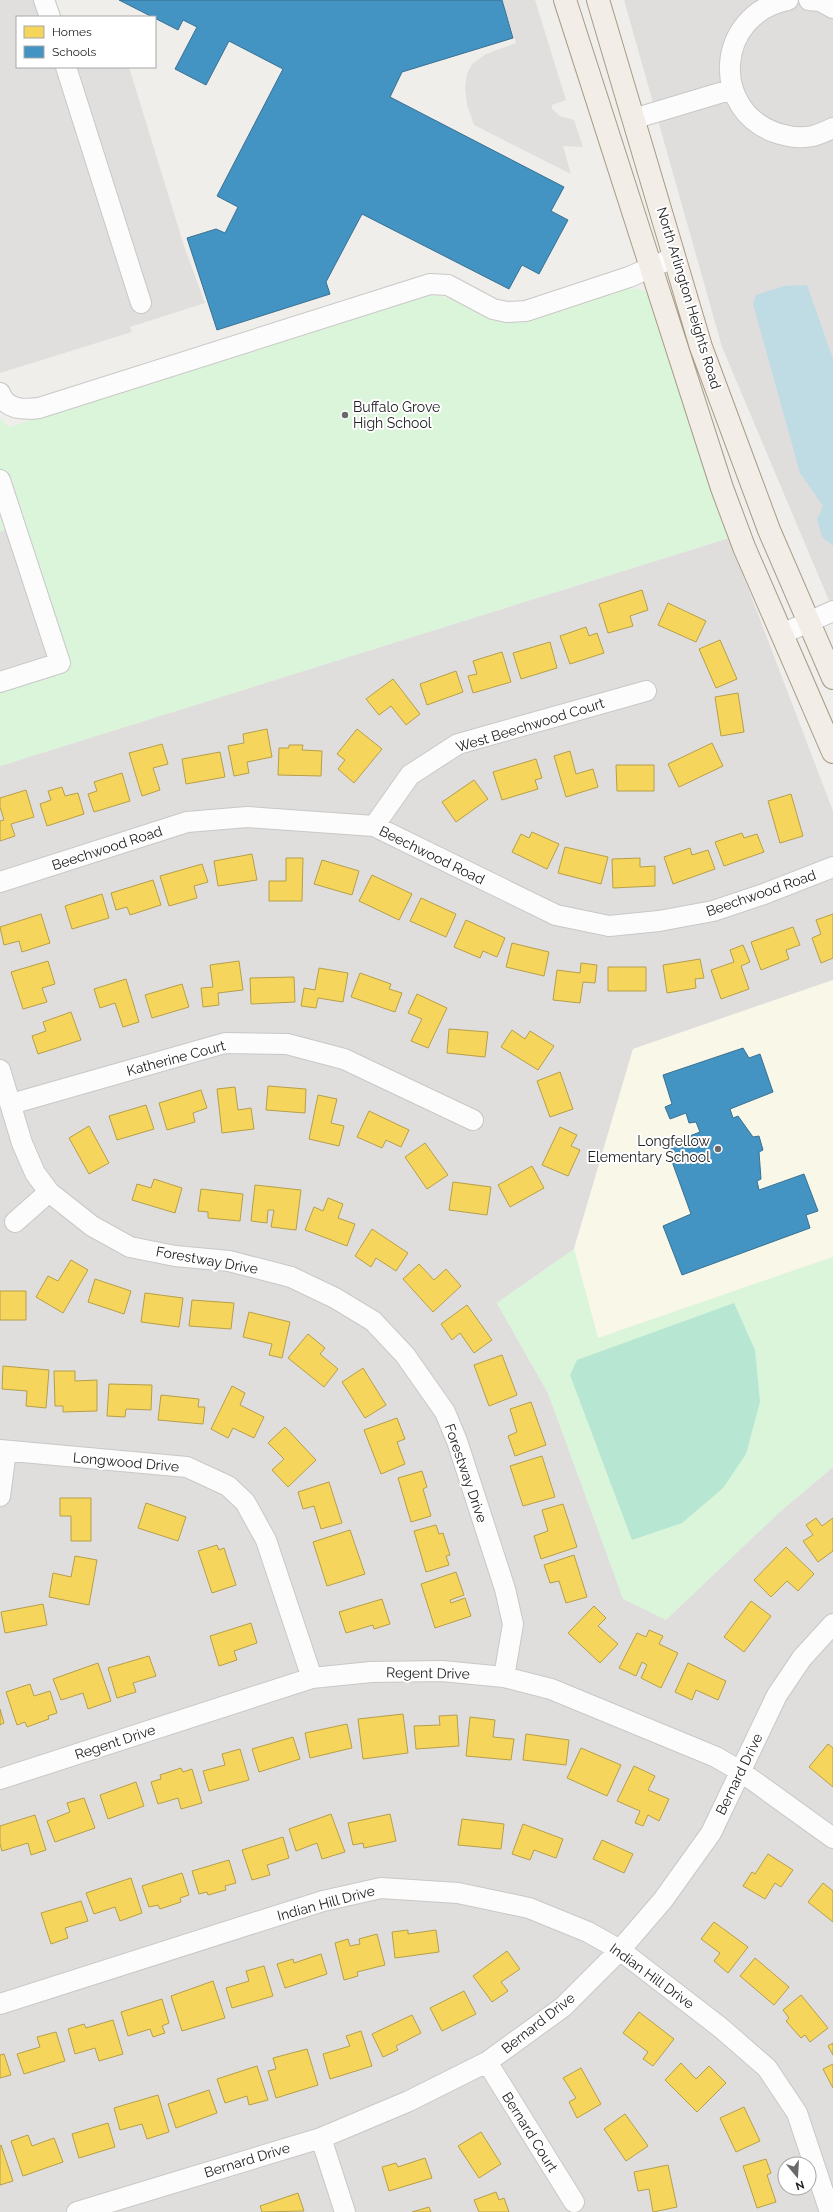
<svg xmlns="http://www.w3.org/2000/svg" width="833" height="2212" font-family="Raleway,sans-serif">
	<rect width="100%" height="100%" fill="#f0eeeb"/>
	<path fill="#dfdedc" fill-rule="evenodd" d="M624,0H833V610L722,347Z
		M729,538L833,811V980L633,1049L574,1249L497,1303L548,1393L624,1599L782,1510L833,1467V2212H0V766ZM785,2164H809V2188H785Z"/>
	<path fill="#f8f7e8" d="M833,980V1257L598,1338L574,1249L633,1049Z"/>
	<path fill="#daf5da" d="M626,288L639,289L649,293L729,538L0,766V418L9,427L431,294C455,297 470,311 491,320C502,324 514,322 525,321Z
		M574,1249L598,1338L833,1257V1467L782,1510L666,1620L623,1599L548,1393L497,1303Z"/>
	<path fill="#b7e6d2" d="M734,1303L755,1350L760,1402L746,1454L723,1488L682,1523L632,1540L570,1375L577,1360Z"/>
	<path fill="#e0dfde" d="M0,0H54L60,17H17V67H129L185,249L205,303L130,327L132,332L0,373Z
		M502,0H535L566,100L552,105V109L560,116L574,120L583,147L563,146L571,174L474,125L467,105L465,88L467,74L472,64L486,54L516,43Z
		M23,524L69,666L0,688V532Z"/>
	<path fill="#bfdbe3" d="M807,285L833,359V546L822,537L817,519L823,506L800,473L753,304L756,295L784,286Z"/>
	<path fill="#f6d55c" stroke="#b69f4b" d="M642,590L648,610L630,616L633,626L608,633L599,604Z
		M668,603L706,621L696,642L658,625Z
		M586,627L589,636L597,633L604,653L570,664L560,636Z
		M720,640L737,679L716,688L699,649Z
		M550,642L557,668L521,679L513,653Z
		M502,652L511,682L473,693L468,676L477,674L473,661Z
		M456,671L463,692L427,705L420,684Z
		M393,679L420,714L406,725L391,706L379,715L366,699Z
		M738,693L744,732L721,736L715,697Z
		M267,729L272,757L247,762L249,773L234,776L228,746L244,743L243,734Z
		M357,729L382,749L354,783L338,769L345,760L337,754Z
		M712,743L723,766L679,787L668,764Z
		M162,744L168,764L153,768L160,790L142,796L129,753Z
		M289,745H303L302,750L322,751L321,776L278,775L279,748H289Z
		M570,751L576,774L593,769L598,787L566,797L554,756Z
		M220,752L225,777L186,784L182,759Z
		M536,759L542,778L535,780L538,789L502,800L493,772Z
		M616,765H654V791H617Z
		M122,773L130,801L94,812L88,794L97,791L94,782Z
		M474,780L488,799L456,822L442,802Z
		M62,787L65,796L78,793L84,814L47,826L40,804L51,800L48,791Z
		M26,790L34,817L11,824L15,836L0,841V821L4,820L0,807V798Z
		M791,794L803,836L780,843L768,801Z
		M532,832L559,844L547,869L512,852L521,834L529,838Z
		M742,833L744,838L757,834L764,852L724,866L715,842Z
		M565,847L608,857L601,884L558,873Z
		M690,848L692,855L708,850L715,869L673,884L664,857Z
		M252,854L257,880L218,886L214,861Z
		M286,858H303L302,901H269V881H286Z
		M640,858V867L655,866V886L613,888L612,859Z
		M322,860L359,871L352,895L314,884Z
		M202,864L208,882L194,886L197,898L169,906L160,876Z
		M372,875L412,894L399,920L359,901Z
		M153,880L161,905L130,915L127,907L116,910L111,893Z
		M102,894L109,918L72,929L65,906Z
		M421,898L456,914L446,937L410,921Z
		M41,914L50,943L22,952L19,941L4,945L0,927Z
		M833,914V958L821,963L812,938L821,934L816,920Z
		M466,920L505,938L497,957L483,951L480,958L454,947Z
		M793,927L800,945L786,950L789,959L761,970L751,942Z
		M512,943L549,952L544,976L506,967Z
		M743,945L750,962L741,966L749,989L721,999L711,970L734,962L730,950Z
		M700,959L704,978L695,979L696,988L667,993L663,965Z
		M48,961L55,984L42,988L47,1002L23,1009L11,972Z
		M239,961L243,990L218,993L219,1005L203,1007L201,988L213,987L210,965Z
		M581,963L597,965L595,983L583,982L580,1003L553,1000L557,970L580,973Z
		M608,967H646V991H608Z
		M319,968L348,973L343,1002L318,998L316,1008L301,1006L304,988L315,990Z
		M360,973L391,984L389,989L402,993L395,1012L351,997Z
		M294,977L295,1002L251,1004L250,978Z
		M126,979L139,1022L123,1027L115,1003L100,1008L94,989Z
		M182,984L189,1007L152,1018L145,995Z
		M417,994L447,1008L428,1048L411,1041L422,1019L408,1013Z
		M71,1012L81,1040L38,1054L32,1036L46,1031L43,1022Z
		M449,1029L488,1032L485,1057L447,1053Z
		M512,1030L525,1039L530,1031L554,1046L538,1070L501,1047Z
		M560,1072L573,1109L550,1117L537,1081Z
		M268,1086L306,1089L305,1113L266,1110Z
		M235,1087L238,1110L251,1108L254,1129L222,1133L217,1089Z
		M201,1090L207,1108L193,1113L195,1122L167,1130L159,1103Z
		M318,1095L337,1099L331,1123L344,1126L339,1146L309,1139Z
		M146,1105L154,1129L117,1140L109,1116Z
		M369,1111L409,1130L401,1147L386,1140L382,1148L357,1137Z
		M89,1126L109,1163L89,1174L69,1138Z
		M560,1127L577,1135L571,1146L580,1150L568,1176L542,1165Z
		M425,1143L448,1175L427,1189L405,1157Z
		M532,1166L544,1188L510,1207L498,1185Z
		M154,1179L182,1188L175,1213L132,1200L137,1184L151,1188Z
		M453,1182L491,1187L487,1215L449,1210Z
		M255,1185L301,1190L296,1230L271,1227L274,1210H268L267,1223L251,1221Z
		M201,1189L243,1194L240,1221L208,1218V1212L198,1211Z
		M328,1198L343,1204L338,1218L355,1224L347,1246L305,1230L314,1207L323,1211Z
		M372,1229L408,1253L396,1271L376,1258L371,1267L355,1256Z
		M71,1260L88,1270L63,1313L36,1297L48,1276L58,1281Z
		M419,1264L434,1280L446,1269L461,1286L433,1312L403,1279Z
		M95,1279L131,1291L124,1314L88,1302Z
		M0,1291H26V1320H0Z
		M145,1293L183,1298L179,1327L141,1322Z
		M192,1300L234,1303L231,1329L189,1326Z
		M467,1305L492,1340L474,1353L460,1333L452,1340L441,1324Z
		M249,1312L290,1322L282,1358L269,1355L272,1344L243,1337Z
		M308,1334L325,1348L320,1354L338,1369L324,1387L288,1358Z
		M502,1355L517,1395L489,1406L474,1365Z
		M3,1366L49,1370L46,1408L26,1406L27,1391L2,1389Z
		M363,1368L386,1405L365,1418L342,1382Z
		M54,1371H75V1381L97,1380V1411L63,1412V1406H55Z
		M109,1384L152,1385L151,1410L126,1409L125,1417L107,1416Z
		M232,1386L245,1393L240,1405L264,1417L254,1438L233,1428L228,1438L211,1429Z
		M161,1395L199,1399L198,1407H205L203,1424L158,1420Z
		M531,1402L546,1445L515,1456L508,1436L517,1432L510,1409Z
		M397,1418L405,1439L397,1442L405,1464L381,1474L364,1430Z
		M285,1427L316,1460L288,1487L272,1470L284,1459L268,1443Z
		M542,1456L555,1497L523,1506L510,1466Z
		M422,1471L427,1487L423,1489L431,1516L411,1522L398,1478Z
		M329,1482L342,1523L321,1529L314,1506L303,1509L298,1492Z
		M60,1498H91V1541H71V1516H60Z
		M146,1503L186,1517L178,1541L138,1528Z
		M563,1504L577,1547L541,1559L534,1536L548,1531L542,1510Z
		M816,1518L822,1526L833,1518V1551L818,1562L803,1541L813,1535L806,1525Z
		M436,1525L439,1534L443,1533L450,1555L446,1556L449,1565L426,1572L414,1531Z
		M350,1530L365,1574L327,1586L313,1542Z
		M217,1545L219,1550L224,1548L236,1585L212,1593L198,1551Z
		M786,1547L814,1574L798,1591L787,1581L771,1597L754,1580Z
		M574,1555L587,1597L566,1603L559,1581L550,1583L544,1565Z
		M75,1556L97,1560L89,1605L49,1597L53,1573L71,1577Z
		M456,1572L464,1595L450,1600L451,1603L465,1598L471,1616L435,1628L421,1584Z
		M382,1599L390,1624L374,1629L373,1625L346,1633L339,1612Z
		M751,1601L771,1616L744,1652L724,1637Z
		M43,1604L47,1625L5,1633L1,1612Z
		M594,1606L606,1618L598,1626L618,1644L600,1663L568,1633Z
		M251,1623L257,1643L234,1651L237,1660L219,1666L210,1636Z
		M649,1630L663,1636L659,1644L678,1653L661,1688L641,1678L647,1665L642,1662L636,1676L619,1668L637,1633L646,1637Z
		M149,1656L156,1676L133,1683L136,1692L117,1698L108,1668Z
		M98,1663L111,1701L88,1709L83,1693L61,1700L53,1679Z
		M688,1663L726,1681L718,1700L696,1690L692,1700L675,1692Z
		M30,1684L34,1696L50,1691L57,1713L48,1716L49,1719L27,1727L25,1722L17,1725L6,1692Z
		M0,1709L4,1723L0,1725Z
		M403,1714L408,1753L363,1759L358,1719Z
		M457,1715L459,1746L416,1749L414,1726L440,1725L439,1716Z
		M470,1717L495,1720L493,1737L514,1739L511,1760L466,1756Z
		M347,1724L352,1748L310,1758L305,1733Z
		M526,1734L569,1740L566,1765L523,1760Z
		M293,1737L300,1759L259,1772L252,1749Z
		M828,1744L833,1748V1787L809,1767Z
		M581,1748L621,1765L607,1796L567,1778Z
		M240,1749L249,1780L209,1791L203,1771L225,1765L222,1754Z
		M634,1766L655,1776L648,1790L669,1799L659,1821L648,1815L643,1826L635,1823L640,1811L617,1801Z
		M181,1768L183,1772L192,1769L202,1803L181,1809L178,1798L158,1804L151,1782L161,1779L160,1775Z
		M136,1782L144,1806L108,1819L100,1795Z
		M84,1798L95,1828L55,1842L47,1821L70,1812L67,1803Z
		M331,1814L345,1852L322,1859L317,1843L296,1851L289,1829Z
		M390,1814L396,1841L364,1848L363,1843L353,1845L348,1823Z
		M35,1815L46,1850L31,1855L28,1843L2,1851L0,1844V1826Z
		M462,1819L504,1824L501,1849L458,1845Z
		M523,1824L563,1839L556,1858L534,1850L530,1860L512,1854Z
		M283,1837L289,1858L267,1865L270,1875L252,1880L242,1850Z
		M602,1840L633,1854L624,1873L593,1859Z
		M768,1854L793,1870L781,1887L775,1883L765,1899L743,1886L752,1872L755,1874Z
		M229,1860L236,1883L225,1886L226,1890L208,1895L207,1892L199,1894L192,1871Z
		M182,1873L189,1895L180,1898L181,1902L160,1909L158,1905L149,1907L142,1886Z
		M131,1878L142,1913L120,1921L115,1907L94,1914L86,1893Z
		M823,1883L833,1891V1922L808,1902Z
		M81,1901L88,1921L65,1928L68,1938L51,1944L41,1913Z
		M714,1922L748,1947L728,1973L714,1961L720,1953L701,1939Z
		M408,1930V1934L436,1930L439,1952L395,1958L392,1932Z
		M377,1934L385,1965L357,1972L358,1976L344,1980L335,1943L348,1939L350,1946L360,1944L359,1939Z
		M507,1951L520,1969L501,1982L508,1991L492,2002L473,1976Z
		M321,1954L327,1974L285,1988L277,1964L293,1959L294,1963Z
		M755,1958L789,1987L774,2005L740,1976Z
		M264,1966L273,1996L232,2008L226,1988L249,1981L246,1971Z
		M213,1981L225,2018L182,2031L171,1996Z
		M464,1991L476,2014L442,2031L430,2008Z
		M801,1995L828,2028L810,2042L805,2035L801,2038L786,2021L789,2018L783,2010Z
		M162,1999L169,2023L162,2026L165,2033L153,2037L150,2029L128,2036L121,2012Z
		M639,2012L674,2039L653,2066L643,2059L648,2052L623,2033Z
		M412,2015L421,2033L396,2046L398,2050L383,2057L372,2034Z
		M113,2020L123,2054L99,2061L95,2048L75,2054L68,2029L84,2024L86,2028Z
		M361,2031L372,2066L330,2079L323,2054L350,2046L346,2036Z
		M56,2032L65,2061L24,2074L17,2054L40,2047L37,2037Z
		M833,2043V2055L828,2046Z
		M307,2049L318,2085L276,2098L268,2071L276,2069L273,2058Z
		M4,2054L11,2075L0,2078V2055Z
		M681,2063L696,2079L709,2066L726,2083L697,2112L665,2080Z
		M833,2064V2088L823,2069Z
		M257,2066L268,2100L249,2105L247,2096L225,2103L217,2079Z
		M581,2068L601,2104L577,2118L569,2102L576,2098L563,2078Z
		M209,2090L217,2113L176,2128L168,2104Z
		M158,2095L169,2132L147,2139L142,2124L120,2130L114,2108Z
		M744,2107L760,2141L736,2152L720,2118Z
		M625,2114L648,2146L626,2161L604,2129Z
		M108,2123L115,2147L79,2158L72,2134Z
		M481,2132L501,2164L479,2178L458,2146Z
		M28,2135L32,2146L54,2138L63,2162L23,2176L11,2141Z
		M1,2145L13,2181L0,2185V2146Z
		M425,2158L432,2178L389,2191L382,2167L396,2163L398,2167Z
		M766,2159L771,2173L767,2175L776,2202L757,2208L743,2166Z
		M668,2165L677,2207L653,2212L649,2189L638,2191L634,2172Z
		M496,2192L499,2200L504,2198L509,2212H479L474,2200Z
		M298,2193L304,2211L262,2212L260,2206Z
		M429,2207L431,2212H412Z"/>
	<path fill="#4393c3" stroke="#397193" d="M119,0H502L513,38L402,72L390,97L564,187L551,211L568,220L539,274L522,265L509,289L362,214L326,282L330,294L217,330L187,238L216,229L225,233L238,207L217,196L283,69L229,41L206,85L175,69L197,27L183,20L178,30Z
		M743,1048L749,1058L760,1054L773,1092L730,1109L733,1118L738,1116L753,1137L759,1136L763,1150L759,1152L761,1179L757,1181L759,1190L804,1174L818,1211L806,1215L810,1228L682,1275L663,1226L691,1214L666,1145L700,1132L696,1122L689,1123L686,1113L670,1119L665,1107L672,1104L663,1075Z"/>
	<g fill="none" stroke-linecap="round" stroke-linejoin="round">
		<defs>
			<path id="minor" d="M44,0L50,17
				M788,0C715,14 709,113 780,134C790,137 803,138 813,136C820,134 827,131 833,128
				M809,0L820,1L833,8
				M66,67L141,303
				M633,119L733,89
				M0,393C6,410 24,410 39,408L430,284L448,285L493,309L507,312L526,311L629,277L675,257
				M0,480L60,663L0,682
				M782,634L833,611
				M374,826L410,775L458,744L646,691
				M0,882L187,822L247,817L374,826L556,915L609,926L659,921L713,911L764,894L833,867
				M0,1070L22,1143L35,1173L49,1192L92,1226L130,1247L175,1256L229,1261L291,1277L335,1298L373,1321L405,1355L445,1412L457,1441L505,1589L513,1624L504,1677
				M11,1104L225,1043L287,1044L344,1059L473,1120
				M15,1222L49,1192
				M0,1450L187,1467L228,1486L245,1502L266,1540L312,1678
				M0,1496L6,1451
				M0,1779L312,1678L371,1672L442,1671L504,1677L551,1689L716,1757L740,1771L833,1838
				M0,2004L323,1901L381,1888L458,1893L529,1908L588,1932L620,1950L721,2028L767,2068L797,2113L830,2212
				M487,2062L574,2202
				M321,2138L345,2212
				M77,2212L321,2138L409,2101L487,2062L563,2007L620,1950L663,1900L711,1833L777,1695L802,1658L833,1624"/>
			<path id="major" d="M565,0L722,488L744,547L833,752
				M598,0L701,347L769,530L833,678"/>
		</defs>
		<use href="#minor" stroke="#c9c8c7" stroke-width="22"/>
		<use href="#major" stroke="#a79c86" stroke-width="24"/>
		<use href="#minor" stroke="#fdfcfc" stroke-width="20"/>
		<use href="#major" stroke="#f3ede7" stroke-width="22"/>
	</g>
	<g fill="#6a6968" stroke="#fff" stroke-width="1.5">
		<circle cx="345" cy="415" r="4"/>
		<circle cx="718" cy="1149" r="4"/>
	</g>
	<g text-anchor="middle" stroke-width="4" stroke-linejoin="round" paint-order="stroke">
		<g font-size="14" fill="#222" stroke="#fff">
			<text transform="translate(689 298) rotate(73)" y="5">North Arlington Heights Road</text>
			<text transform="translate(530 725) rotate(-17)" y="5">West Beechwood Court</text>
			<text transform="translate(107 848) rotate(-18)" y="5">Beechwood Road</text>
			<text transform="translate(432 855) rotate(26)" y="5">Beechwood Road</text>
			<text transform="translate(761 893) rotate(-19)" y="5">Beechwood Road</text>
			<text transform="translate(176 1058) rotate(-15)" y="5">Katherine Court</text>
			<text transform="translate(207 1260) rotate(10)" y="5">Forestway Drive</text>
			<text transform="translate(126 1462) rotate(5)" y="5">Longwood Drive</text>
			<text transform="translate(466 1473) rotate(71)" y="5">Forestway Drive</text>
			<text transform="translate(428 1673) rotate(1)" y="5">Regent Drive</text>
			<text transform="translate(115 1742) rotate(-18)" y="5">Regent Drive</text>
			<text transform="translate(739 1774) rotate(-64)" y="5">Bernard Drive</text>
			<text transform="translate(326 1903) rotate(-15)" y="5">Indian Hill Drive</text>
			<text transform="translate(652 1976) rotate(36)" y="5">Indian Hill Drive</text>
			<text transform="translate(538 2023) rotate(-38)" y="5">Bernard Drive</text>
			<text transform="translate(530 2132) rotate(58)" y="5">Bernard Court</text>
			<text transform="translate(247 2160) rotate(-17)" y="5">Bernard Drive</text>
		</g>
		<g font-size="14" fill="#222" stroke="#fff" text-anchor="start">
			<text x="353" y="412">Buffalo Grove<tspan x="353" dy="16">High School</tspan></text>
			<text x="710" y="1146" text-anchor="end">Longfellow<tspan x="710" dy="16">Elementary School</tspan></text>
		</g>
	</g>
	<rect x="16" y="16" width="140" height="52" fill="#ffffff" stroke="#a7a7a7"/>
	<rect x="24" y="26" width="20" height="12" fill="#f6d55c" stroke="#a7a7a7"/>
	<text x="52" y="36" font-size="12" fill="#222222">Homes</text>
	<rect x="24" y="46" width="20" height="12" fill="#4393c3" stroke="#a7a7a7"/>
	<text x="52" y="56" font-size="12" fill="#222222">Schools</text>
	<g transform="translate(797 2176) rotate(162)"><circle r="19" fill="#ffffff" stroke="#a7a7a7"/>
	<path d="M0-3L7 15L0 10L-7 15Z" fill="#6a6968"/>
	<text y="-6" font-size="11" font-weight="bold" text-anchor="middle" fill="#222222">N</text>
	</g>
</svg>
